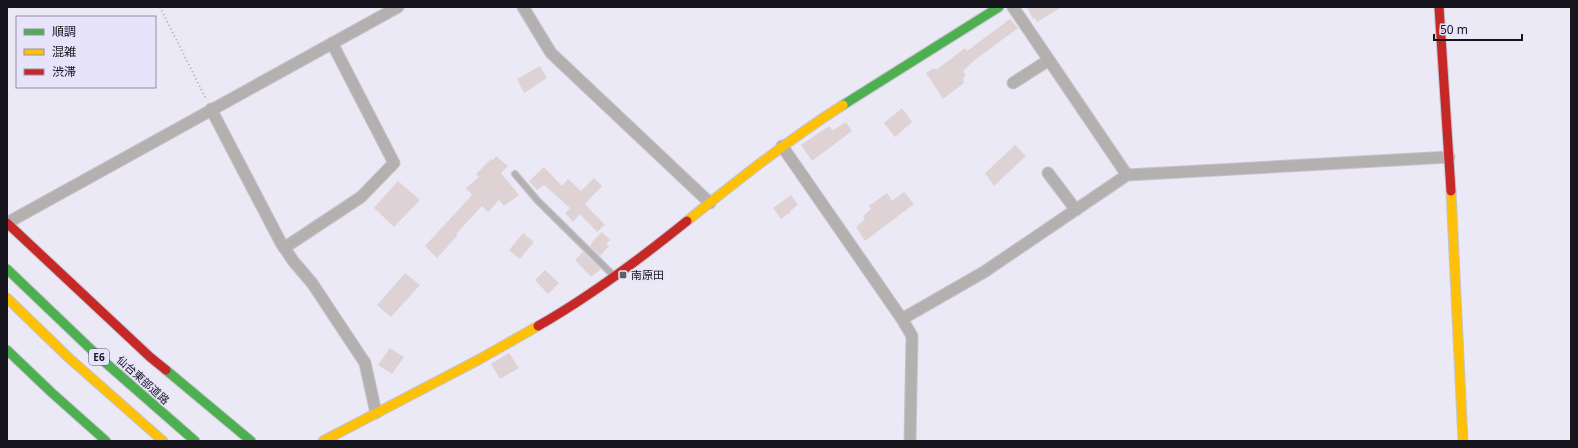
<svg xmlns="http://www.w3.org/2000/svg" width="1578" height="448" font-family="'Noto Sans','Noto Sans JP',sans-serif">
	<rect width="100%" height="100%" fill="#eae9f5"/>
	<path fill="#dfd2d5" d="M1027,7H1062L1037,22L1035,18L1033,19Z
		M1010,19L1018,28L975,60L963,71L966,75L963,78L964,83L943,99L926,73L934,68L936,70L965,48L967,51Z
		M540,66L547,78L524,93L517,79Z
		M902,108L912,122L895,137L884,123Z
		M846,122L852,131L812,161L801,145L829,126L833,130Z
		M1015,145L1026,156L994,186L985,173Z
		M496,156L508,166L501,173L519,195L504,206L499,200L488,212L482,206L456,234L458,235L437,258L425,246L472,195L466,188L479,177L476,174L491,159L493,160Z
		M544,167L562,186L568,179L581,191L594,178L602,186L585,204L605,225L597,232L580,214L573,222L565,213L570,208L544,185L537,190L529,181Z
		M398,181L420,200L394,227L374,208Z
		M904,192L914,204L865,241L856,227L865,219L863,216L871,209L869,206L887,193L892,201Z
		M791,195L798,205L790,211L791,212L781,219L773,208Z
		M602,232L610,240L606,244L609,246L600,256L590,246L592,244L591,243Z
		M523,233L534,242L520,259L509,250Z
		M583,252L601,269L591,277L575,260Z
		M545,270L559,283L548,294L535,280Z
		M405,273L420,285L391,317L377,305Z
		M390,348L404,357L392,374L378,365Z
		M509,353L519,368L500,379L491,364Z"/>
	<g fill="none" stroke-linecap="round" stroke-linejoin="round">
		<defs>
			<path id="lane" d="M515,174L537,200L614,276"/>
			<path id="street" d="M523,7L551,53L710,203
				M1013,83L1049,60
				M211,109L281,243L294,262L312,283L365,363L376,413
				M782,146L902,319L984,272L1127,175L1013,7
				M1048,173L1076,210
				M1127,175L1449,157
				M7,223L398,7
				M284,248L361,197L394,163L332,43
				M902,319L912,336L910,441"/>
			<path id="fast" d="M843,105L999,7
				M7,269L99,357L195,441
				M7,350L51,392L106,441
				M166,370L251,441"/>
			<path id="slow" d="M1451,191L1463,441
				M687,221C738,180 788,140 843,105
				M7,298L69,358L163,441
				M323,441L480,359L538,326"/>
			<path id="jam" d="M1439,7L1451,191
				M7,223L150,357L166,370
				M538,326C591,296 640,259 687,221"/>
		</defs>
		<use href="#lane" stroke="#c5c4cd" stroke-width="8"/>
		<use href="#street" stroke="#c5c4cd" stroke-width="13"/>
		<use href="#fast" stroke="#c5c4cd" stroke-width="11"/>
		<use href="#slow" stroke="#c5c4cd" stroke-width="11"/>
		<use href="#jam" stroke="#c5c4cd" stroke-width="11"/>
		<path stroke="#adabad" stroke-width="2" stroke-dasharray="1 3" stroke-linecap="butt" d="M160,7L206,99"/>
		<use href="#lane" stroke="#b3b0af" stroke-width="5.5"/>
		<use href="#street" stroke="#b3b0af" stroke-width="11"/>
		<use href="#fast" stroke="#4caf50" stroke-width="9"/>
		<use href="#slow" stroke="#ffc107" stroke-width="9"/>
		<use href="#jam" stroke="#c62828" stroke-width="9"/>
	</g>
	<rect fill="#605f69" stroke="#e6e3fb" stroke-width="1.5" x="619" y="271" width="8" height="8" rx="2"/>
	<g text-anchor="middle" stroke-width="3" stroke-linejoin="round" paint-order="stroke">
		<rect fill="#e6e3fb" stroke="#545360" stroke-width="1" x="89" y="349" width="20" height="16" rx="3"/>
		<g font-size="10" font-weight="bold" fill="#16151d">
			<text x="99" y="361">E6</text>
		</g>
		<g font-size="11" fill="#16151d" stroke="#e6e3fb" text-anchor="start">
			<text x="631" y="279">南原田</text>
		</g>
		<g font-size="11" fill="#16151d" stroke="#e6e3fb">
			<text transform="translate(143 380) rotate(42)" y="4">仙台東部道路</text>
		</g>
	</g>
	<rect width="1578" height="448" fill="none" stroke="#16151d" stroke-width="16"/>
	<rect x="16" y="16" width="140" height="72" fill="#e6e3fb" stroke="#9391a2"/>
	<rect x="24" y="29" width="20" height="6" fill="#4caf50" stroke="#9391a2"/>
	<text x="52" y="36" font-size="12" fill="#16151d">順調</text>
	<rect x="24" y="49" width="20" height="6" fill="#ffc107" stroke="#9391a2"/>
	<text x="52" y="56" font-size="12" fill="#16151d">混雑</text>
	<rect x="24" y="69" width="20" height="6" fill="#c62828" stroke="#9391a2"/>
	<text x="52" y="76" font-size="12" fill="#16151d">渋滞</text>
	<path d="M1434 34v6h88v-6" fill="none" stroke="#16151d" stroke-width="2"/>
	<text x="1440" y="34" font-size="12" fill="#16151d" stroke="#e6e3fb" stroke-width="3" paint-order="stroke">50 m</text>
</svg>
